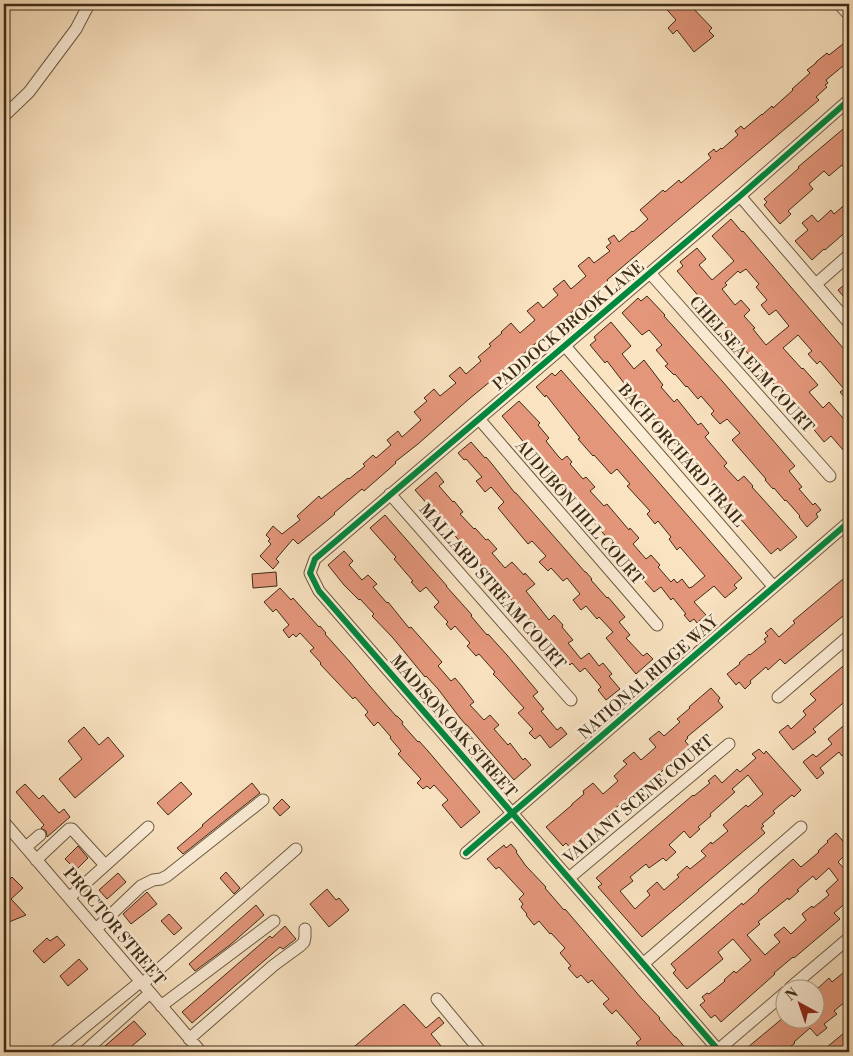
<svg xmlns="http://www.w3.org/2000/svg" width="853" height="1056" font-family="'Libre Bodoni',serif">
	<rect width="100%" height="100%" fill="#fae3c1"/>
	<filter id="stains"><feTurbulence type="fractalNoise" baseFrequency=".004" numOctaves="4"/><feColorMatrix values="0 0 0 0 .2 0 0 0 0 .09 0 0 0 0 .02 0 0 0 .5 -.17"/></filter>
	<radialGradient id="worn" r=".72"><stop offset=".6" stop-color="#630" stop-opacity="0"/><stop offset="1" stop-color="#630" stop-opacity=".3"/></radialGradient>
	<path fill="#e4967b" stroke="#3d2c16" fill-rule="evenodd" d="M662,4H689L712,28L709,31L714,36L694,52L677,30L673,34L668,28L676,20Z
		M843,44L849,52V61L826,80L828,83L825,85L827,87L816,97L819,100L607,280L608,281L514,362L469,399L418,444L395,462L396,463L364,491L362,489L334,513L335,514L324,523L298,544L293,539L276,559L279,562L273,569L260,556L271,544L268,541L270,539L266,535L273,526L282,534L300,520L297,516L319,496L321,499L348,478L349,479L365,466L363,464L373,455L376,458L391,445L387,440L398,431L402,437L421,420L414,412L427,401L424,398L434,389L440,396L456,383L449,376L460,367L466,374L481,361L478,357L491,346L489,344L502,333L501,332L511,323L520,333L535,320L527,311L538,302L543,308L558,295L553,289L564,280L571,289L586,276L578,266L589,257L594,263L610,251L606,247L611,243L608,239L614,235L619,242L632,231L633,232L648,219L640,210L663,190L665,192L679,180L681,183L711,158L708,154L714,149L716,152L721,148L722,149L738,135L735,131L741,126L744,129L762,114V115L772,106L773,108L793,90L792,89L810,73L807,70L816,63V62L827,53L829,55Z
		M849,124V174L842,165L829,176L824,171L809,184L813,189L788,211L791,214L780,224L764,205L767,202L764,199L799,168L798,167Z
		M849,201V229L825,250L824,249L812,260L795,241L808,230L802,223L812,215L818,222L831,210L834,214Z
		M731,219L742,232L743,231L849,355V403L840,392L844,389L820,361L817,364L808,354L812,351L798,335L783,348L802,369L803,368L818,385L809,392L823,408L829,402L849,425V447L844,451L831,436L824,442L794,405L793,406L677,271L683,266L680,262L697,248L706,259L699,265L712,280L734,261L712,236ZM746,269L759,284L756,287L767,300L761,305L769,315L776,310L789,326L766,345L753,329L755,328L744,316L750,310L741,300L735,305L722,289L727,285L725,283L738,271L740,273Z
		M849,281V303L838,290Z
		M647,296L665,315L664,316L723,382L795,466L789,471L802,487L799,489L813,505L815,503L821,510L816,514L818,517L807,527L799,517L800,516L786,500L785,501L774,488L773,489L765,480L766,479L732,440L740,433L727,419L720,424L711,414L714,411L701,396L698,399L687,386L686,387L675,374L674,375L665,366L668,364L656,350L662,345L649,330L642,335L622,313L638,298L641,301Z
		M611,322L631,346L622,354L634,369L644,360L663,385L661,387L674,402L677,399L698,425L701,423L709,433L705,437L727,463L724,466L738,481L744,476L753,486L752,487L797,537L780,551L778,548L771,554L637,400L607,361L605,363L590,345L596,340L594,337Z
		M561,370L742,578L734,585L737,588L725,598L714,586L694,602L706,615L697,623L694,619L690,622L684,615L686,614L673,598L671,600L661,587L654,592L629,564L623,557L577,502L566,490L565,491L540,462L502,416L519,401L540,423L538,425L549,438L546,441L558,456L562,460L567,456L572,462L570,464L583,479L586,477L595,487L590,491L604,506L607,504L629,530L630,528L639,538L633,544L646,559L651,555L660,565L658,567L671,582L674,579L677,583L682,579L689,588L692,587L705,576L680,547L677,550L669,539L671,537L658,521L655,524L647,514L650,511L627,486L630,484L617,469L611,474L594,455L593,456L578,439L580,438L546,395L545,397L536,387L552,373L555,376Z
		M471,442L485,458L486,457L492,464L515,493H516L585,572H586L592,579L591,580L607,598L608,597L625,617L619,622L630,635L626,638L643,656L647,653L653,659L636,674L606,638L613,632L599,617L597,619L586,606L581,610L573,600L580,594L567,578L563,581L551,568L548,571L539,562L546,556L532,541L528,544L498,508L504,502L491,487L485,492L476,481L482,477L466,459L464,460L458,453Z
		M436,472L444,482L439,486L453,502L454,501L463,512L460,514L474,529L475,528L486,540L488,539L497,549L492,553L505,568L512,562L524,575L525,573L535,584L526,591L549,620L554,615L563,625L562,627L573,640L568,643L581,659L589,653L599,666L603,663L612,674L609,676L620,689L606,700L598,690L601,687L585,668L580,672L572,663L570,665L558,652L556,654L534,629L528,622L530,621L468,551L467,552L462,546L463,545L415,490Z
		M385,515L447,586H446L472,615L471,616L487,635L488,634L507,655L538,692L533,696L544,709L541,711L557,730L561,727L567,734L550,748L540,735L535,739L529,733L533,729L518,713L524,708L499,680L493,674L495,672L479,654L476,656L467,646L470,643L455,626L451,630L446,624L448,622L434,607L439,602L426,587L420,592L411,582L413,581L394,559L396,557L370,528Z
		M344,551L353,561L349,565L362,580L368,575L377,584L373,587L387,603L388,602L409,628L411,627L442,662L438,666L451,681L455,678L461,685L474,702L470,705L484,720L490,715L499,725L494,729L508,745L510,743L523,760L525,758L531,765L514,780L467,725H466L460,718L438,689L426,676L425,677L393,638L372,616L374,614L360,599L359,600L344,585L328,565Z
		M276,572L277,586L253,588L252,574Z
		M849,574V611L785,664L780,659L768,670L766,667L750,681L751,683L745,689L739,682L736,685L727,674L740,664L739,663L749,654L750,655L766,642L764,639L768,636L765,633L771,628L779,637L795,623L793,621Z
		M280,588L291,600L293,598L319,627L320,626L326,633L325,634L350,662L369,685L396,716H397L403,722L402,724L418,742L419,741L428,751L480,812L461,828L442,805L448,800L434,785L430,789L427,786L423,789L417,783L421,779L398,754L401,751L390,738L391,737L378,722L374,726L365,715L368,712L355,697L353,699L320,664L321,663L310,651L314,648L300,633L296,637L293,634L289,638L283,630L289,625L276,609L273,612L264,602Z
		M849,661V698L813,729L816,732L793,750L779,732L788,725L791,729L806,715L803,711L816,700L810,694Z
		M711,688L720,698L718,701L723,707L687,737L688,738L685,741L690,747L632,797L631,795L612,811L613,813L607,819L606,818L590,832L591,833L571,849L566,843L563,846L546,827L572,805V804L584,794L583,791L593,783L603,794L618,781L614,776L627,764L623,761L634,752L641,760L656,747L649,739L659,731L664,736L680,722L677,719L690,708L689,707Z
		M849,721V750L842,756L839,752L820,768L824,773L817,779L803,762L813,754L816,757L832,744L828,739Z
		M84,727L99,745L108,737L124,756L75,798L59,779L82,759L68,741Z
		M759,749L764,754L766,751L801,790L794,797L792,795L773,811L775,813L762,824L764,826L761,828L765,833L642,937L598,887L602,884L596,878L693,795L694,796L710,783L708,781L715,775L722,783L737,769L740,772L756,758L752,754ZM748,775L763,794L748,807L746,805L723,825L728,831L712,844L711,842L701,851L706,856L690,869L687,866L677,875L679,877L664,890L657,882L647,891L650,895L635,909L620,891L633,881L630,877L646,864L649,868L663,858L666,861L676,852L669,845L684,831L690,838L700,829L698,827L711,816L710,814L735,792L732,789Z
		M181,782L192,794L168,815L157,803Z
		M252,783L260,793L183,854L177,848L203,826L202,825Z
		M25,784L39,799L43,795L59,813L64,809L70,817L47,837L46,831L41,828L44,825L16,792Z
		M282,799L290,807L280,816L273,808Z
		M836,833L849,848V851L838,862L849,874V900L834,913L840,919L794,958L793,957L774,973L775,974L721,1022L715,1015L711,1018L700,1005L705,1001L702,997L707,993L709,994L725,981L724,980L734,971L736,973L751,960L733,939L718,952L723,959L687,989L673,973L676,970L671,964L742,903L743,905L759,891L758,890L793,859L801,867L819,852L818,851L828,842L827,841ZM829,868L838,880L826,891L829,895L813,908L812,906L802,914L806,920L791,934L784,927L774,935L780,942L765,955L747,935L760,924L758,922L788,898L789,900L799,891L797,890L813,876L816,880Z
		M511,844L517,851L516,852L526,866L546,887L545,888L564,910L565,909L571,916L642,999L660,1018L659,1019L675,1037H676L689,1052H644L636,1043L641,1039L630,1026L616,1010L612,1014L603,1004L609,999L595,984L592,980L588,983L581,975L577,978L568,968L571,966L560,953L565,948L551,933L550,934L539,921L534,925L526,915L527,914L521,907L523,904L519,899L524,894L499,867L496,869L487,859L504,845L506,848Z
		M78,846L88,858L76,870L65,859Z
		M226,872L240,888L234,894L220,878Z
		M118,873L126,882L107,899L99,890Z
		M12,877L23,888L11,899L26,915L9,922L4,915V884Z
		M327,889L336,900L339,898L349,910L329,927L310,904Z
		M147,892L157,904L131,924L123,914Z
		M256,905L264,915L230,945L195,971L189,964Z
		M169,914L182,928L174,935L161,921Z
		M285,926L296,939L283,949L280,947L192,1023L182,1012L270,936L272,938Z
		M57,936L65,945L44,963L33,951L47,938L50,941Z
		M79,959L88,969L68,986L60,976Z
		M849,968V994L845,998L847,1000L834,1011L837,1014L824,1024L827,1028L817,1036L810,1028L794,1042L795,1043L783,1052H742L783,1018H816V990L829,978L832,982Z
		M404,1004L426,1028L439,1017L444,1023L431,1034L446,1052H348Z
		M134,1021L146,1034L125,1052H98Z
		M844,1033L849,1040V1052H821Z"/>
	<g fill="none" stroke-linecap="round" stroke-linejoin="round">
		<defs>
			<path id="minor" d="M839,4L849,15
				M4,116L29,92L76,29L89,4
				M740,196L849,323
				M650,273L830,476
				M816,284L849,255
				M565,346L773,586
				M479,419L657,625
				M390,494L571,700
				M778,697L849,636
				M4,822L201,1052
				M26,847L40,835
				M466,853L849,522
				M36,860L69,829H72L105,865
				M569,878L729,744
				M69,898L148,827
				M96,929L141,886L153,880L161,879L167,876L263,800
				M643,964L801,827
				M142,984L296,849
				M790,988L849,938
				M437,999L481,1052
				M161,1006L274,921
				M189,1039L274,965L300,946L304,942L305,937V929
				M718,1050L786,992
				M54,1052L140,982
				M84,1052L150,993
				M720,1052L319,591L310,573L315,559L740,196L849,100"/>
		</defs>
		<use href="#minor" stroke="#6c5a41" stroke-width="13"/>
		<use href="#minor" stroke="#fcedd7" stroke-width="11"/>
		<defs>
			<path id="cycleway" d="M466,853L849,522
				M720,1052L319,591L310,573L315,559L740,196L849,100"/>
		</defs>
		<use href="#cycleway" stroke="#fcedd7" stroke-width="9"/>
		<use href="#cycleway" stroke="#00873e" stroke-width="6"/>
	</g>
	<g text-anchor="middle" stroke-width="5" stroke-linejoin="round" paint-order="stroke">
		<g font-size="16" fill="#3d2c16" stroke="#fcedd7">
			<text transform="translate(568 325) rotate(-40)" y="6">PADDOCK BROOK LANE</text>
			<text transform="translate(752 364) rotate(48)" y="6">CHELSEA ELM COURT</text>
			<text transform="translate(682 455) rotate(49)" y="6">BACH ORCHARD TRAIL</text>
			<text transform="translate(580 512) rotate(49)" y="6">AUDUBON HILL COURT</text>
			<text transform="translate(493 586) rotate(49)" y="6">MALLARD STREAM COURT</text>
			<text transform="translate(648 677) rotate(-41)" y="6">NATIONAL RIDGE WAY</text>
			<text transform="translate(454 726) rotate(49)" y="6">MADISON OAK STREET</text>
			<text transform="translate(638 799) rotate(-40)" y="6">VALIANT SCENE COURT</text>
			<text transform="translate(115 926) rotate(50)" y="6">PROCTOR STREET</text>
		</g>
	</g>
	<rect width="853" height="1056" fill="none" stroke="#fae3c1" stroke-width="20"/>
	<rect x="5" y="5" width="843" height="1046" fill="none" stroke="#3d2c16" stroke-width="2.5"/>
	<rect x="10" y="10" width="833" height="1036" fill="none" stroke="#3d2c16"/>
	<g transform="translate(800 1004) rotate(320)"><circle r="24" fill="#fcedd7" stroke="#b0a08a"/>
	<path d="M0-4L9 19L0 12L-9 19Z" fill="#8f2418"/>
	<text y="-8" font-size="14" font-weight="bold" text-anchor="middle" fill="#3d2c16">N</text>
	</g>
	<rect width="100%" height="100%" filter="url(#stains)"/>
	<rect width="100%" height="100%" fill="url(#worn)"/>
</svg>
